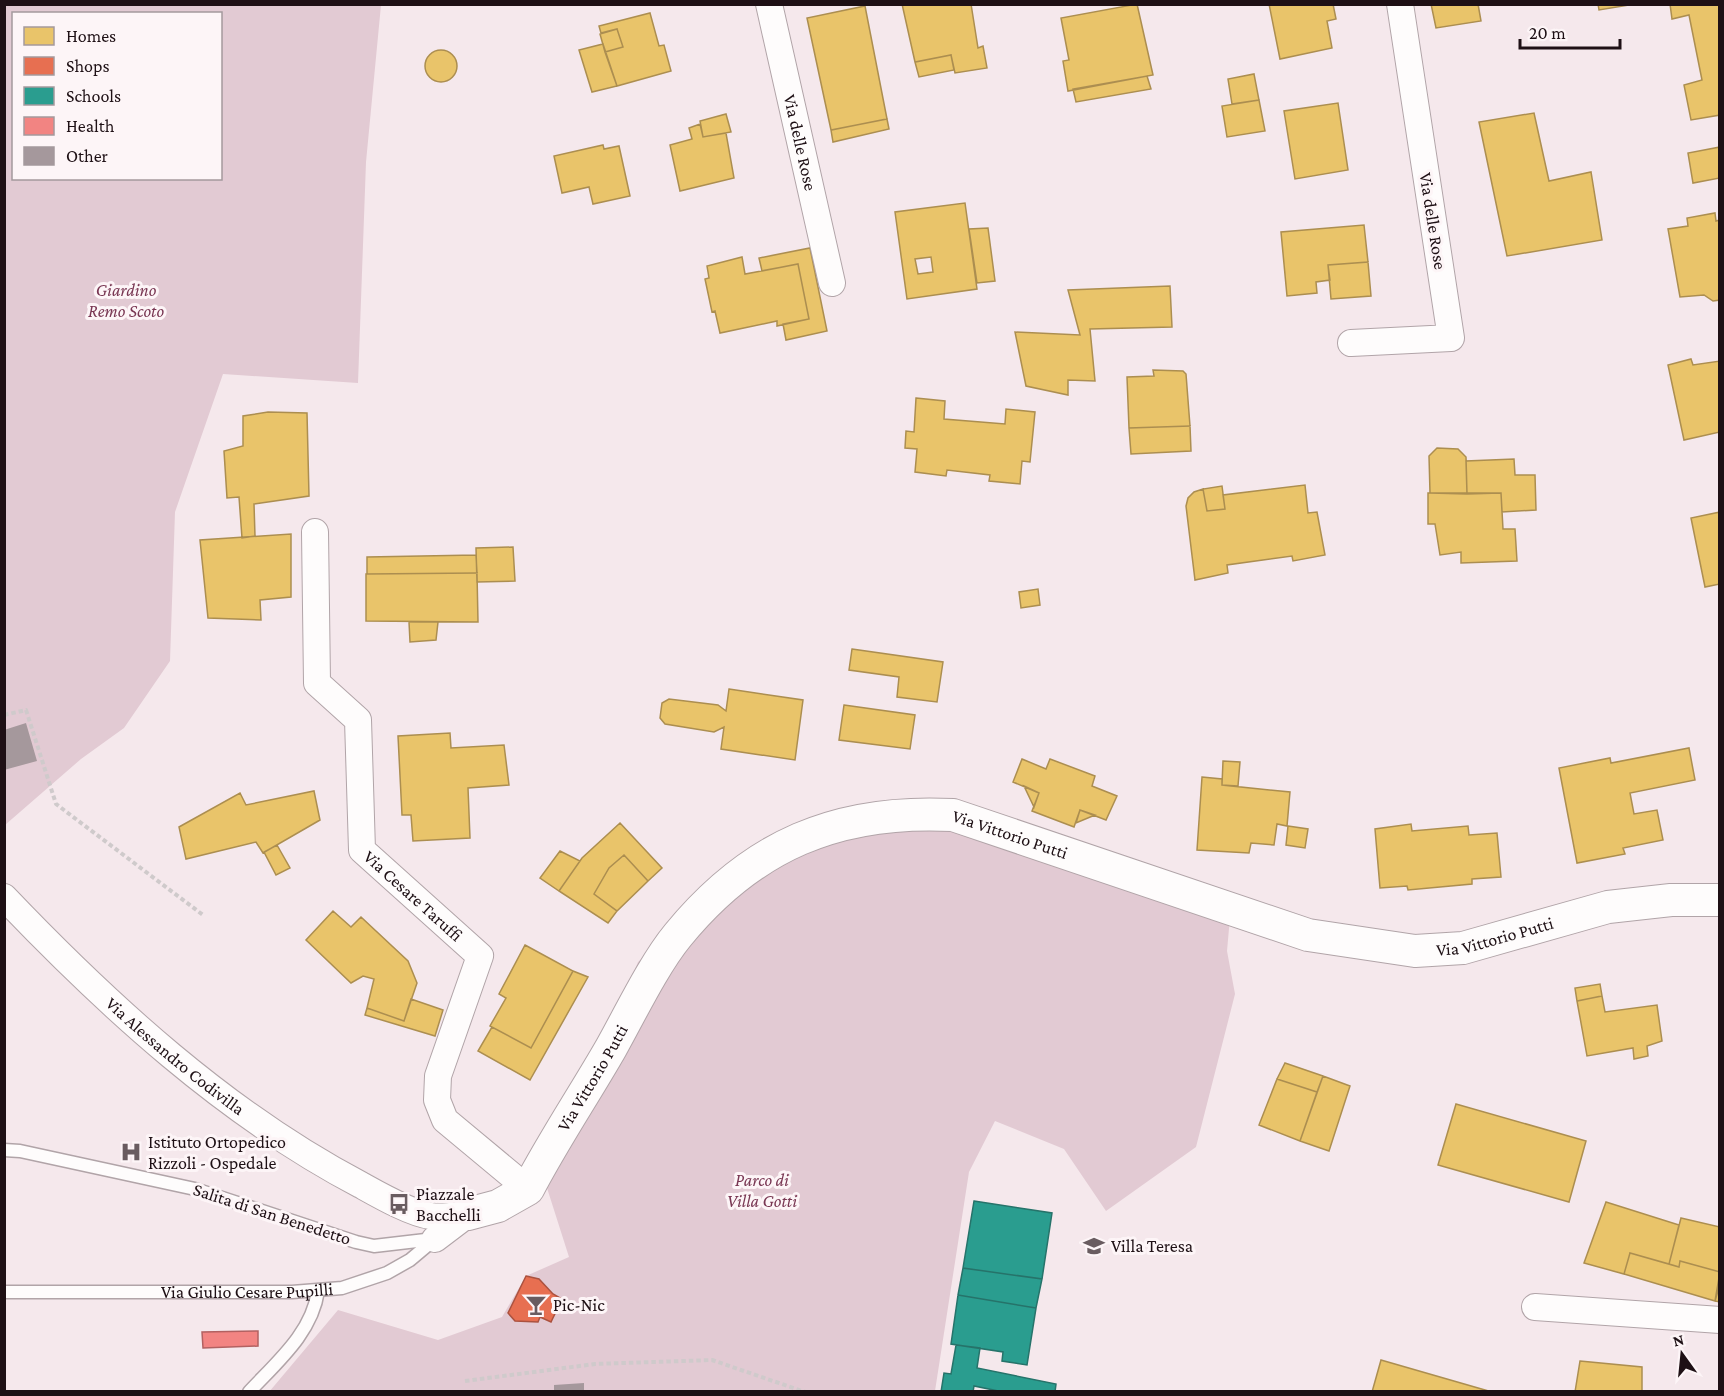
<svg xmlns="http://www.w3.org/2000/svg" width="1724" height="1396" font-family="'Crimson Pro',serif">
	<rect width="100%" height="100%" fill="#f5e8ec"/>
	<path fill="#e2cad3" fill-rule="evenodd" d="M5,5H381L366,162L358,383L223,374L175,512L170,661L124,728L81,759L5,825ZM14,14H220V178H14Z
		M890,806L1231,906L1227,951L1235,994L1196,1147L1106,1211L1064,1149L995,1121L969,1172L935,1391L269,1392L338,1310L438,1340L502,1317L526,1276L569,1257L540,1166L567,1137L638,962L742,866Z"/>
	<path fill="#e9c46a" stroke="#ac8e50" stroke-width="1.5" fill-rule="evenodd" d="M902,4H971L978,48L983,46L987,68L955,73L951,55L915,62Z
		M1137,4L1153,75L1068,91L1063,61L1069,60L1061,18Z
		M1269,4H1333L1336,19L1327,21L1332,48L1280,59Z
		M1431,4H1478L1481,21L1436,28Z
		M1598,4H1635L1599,10Z
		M1670,4H1720V115L1691,120L1684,85L1702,80L1689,15L1672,19Z
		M865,6L887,119L831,130L807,18Z
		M650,13L659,46L664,45L671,71L617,86L605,52L623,47L617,29L601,33L599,26Z
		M617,29L623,47L605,52L600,34Z
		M603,44L617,86L592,92L579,50Z
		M425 66a16 16 0 1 1 32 0a16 16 0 1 1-32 0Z
		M951,55L954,70L919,77L915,62Z
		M1254,74L1259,100L1232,104L1228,79Z
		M1147,76L1151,89L1076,102L1073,89Z
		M1259,100L1265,131L1227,137L1222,106Z
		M1338,103L1348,170L1295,179L1284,111Z
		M1534,113L1549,181L1591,172L1602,240L1507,256L1479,122Z
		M726,114L731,132L703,137L700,121Z
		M887,119L889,129L833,142L831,130Z
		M700,124L703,137L726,133L734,178L680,191L670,145L692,139L689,128Z
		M603,145L604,149L619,146L630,196L593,204L589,187L562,193L554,156Z
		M1720,147V178L1693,183L1688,153Z
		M965,203L977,289L907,299L895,212ZM931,257L933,272L918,274L915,259Z
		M1715,213L1716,221L1720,220V300L1713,301L1704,295L1680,297L1668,229L1688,226L1687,218Z
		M1364,225L1368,262L1328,265L1330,280L1316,282L1317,293L1287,296L1281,232Z
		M988,228L995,281L977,283L969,229Z
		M810,248L827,331L786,340L783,324L809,319L798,264L762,271L759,258Z
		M742,257L745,274L798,264L809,319L777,326V321L720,333L715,311L712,312L705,279L709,278L707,266Z
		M1368,262L1371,296L1331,299L1328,265Z
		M1170,286L1172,327L1090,329L1095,381L1068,380V395L1026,386L1015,332L1080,335L1068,290Z
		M1691,359L1693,365L1720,361V432L1684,440L1668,365Z
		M1153,370L1183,371L1186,374L1190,426L1129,428L1127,377L1154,376Z
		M916,398L945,401L944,419L1005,424L1006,409L1035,412L1030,462L1022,461L1020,484L989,481L990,475L947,470L946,476L915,472L917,449L905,448L906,431L914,432Z
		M268,412L307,413L309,496L254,504L255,536L242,538L239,497L227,498L224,451L243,446V416Z
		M1190,426L1191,451L1131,454L1129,428Z
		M1437,448L1458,449L1466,457L1467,494L1430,493L1429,456Z
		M1514,459L1515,475H1535L1536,510L1502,512L1501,493L1467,494L1466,461Z
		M1305,485L1308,513L1317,512L1325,555L1293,561L1292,556L1227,565L1228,573L1195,580L1186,506L1188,498L1194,492L1203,489L1207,511L1225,509L1223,495Z
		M1222,486L1225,509L1207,511L1203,489Z
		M1428,493H1501L1503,529H1515L1517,561L1461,563V552L1440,555L1435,524H1428Z
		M1720,512V584L1705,587L1691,518Z
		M291,534V597L260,600L261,620L208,618L200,540Z
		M513,547L515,581L477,582L476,548Z
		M476,555L477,573L367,574V557Z
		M477,573L478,622L366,621V574Z
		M1038,589L1040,605L1021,608L1019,592Z
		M409,622H438L436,640L410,642Z
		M852,649L943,662L937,702L897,697L899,677L849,670Z
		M729,689L803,700L795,760L721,749L724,727L714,732L665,724L660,718L662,703L669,699L718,705L726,711Z
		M844,705L915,715L910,749L839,740Z
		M450,733L451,748L504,745L509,785L468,788L470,838L413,841L411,815H402L398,736Z
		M1689,748L1695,780L1630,793L1634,814L1657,810L1663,840L1623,848L1625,854L1577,863L1559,768L1610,758L1611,763Z
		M1022,759L1046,769L1050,759L1095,776L1092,786L1117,796L1106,820L1080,810L1074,827L1032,811L1039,793L1013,782Z
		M1223,761L1240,762L1238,786L1222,785Z
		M1202,777L1222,779V785L1290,792L1287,826L1277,824L1274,845L1251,843L1249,853L1197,850Z
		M1024,786L1039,793L1034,807Z
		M314,791L320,820L263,853L256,842L186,859L179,827L240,793L246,805Z
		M1080,810L1095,815L1076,823Z
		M620,823L662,868L648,881L624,855L609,868L594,894L617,911L608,923L559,891L582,858Z
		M1411,824L1412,831L1468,826L1469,835L1497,833L1501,877L1472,879V884L1408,890L1407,886L1380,888L1375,829Z
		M1288,826L1308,829L1305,848L1286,845Z
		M277,845L290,868L276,875L264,852Z
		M560,851L580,861L559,891L540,878Z
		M624,855L648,881L617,911L594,894L609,868Z
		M333,911L351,927L361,917L408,961L417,983L404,1021L367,1008L374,979L363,976L351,983L306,940Z
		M525,945L573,971L531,1048L490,1026L506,998L499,994Z
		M573,971L588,977L530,1080L478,1051L492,1027L531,1048Z
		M1600,984L1602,996L1577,1001L1575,988Z
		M1602,996L1605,1012L1657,1005L1662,1041L1647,1046L1648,1056L1634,1059L1633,1048L1587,1056L1577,1001Z
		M411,999L443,1010L435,1036L365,1015L367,1008L404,1021Z
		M1285,1063L1323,1076L1317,1092L1277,1079Z
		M1323,1076L1350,1086L1329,1151L1300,1141Z
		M1277,1079L1317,1092L1300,1141L1259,1125Z
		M1456,1104L1586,1141L1569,1202L1438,1165Z
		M1606,1202L1679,1225L1669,1264L1630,1253L1624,1274L1584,1263Z
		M1681,1218L1720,1227V1272L1680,1261L1679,1267L1669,1264Z
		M1630,1253L1679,1267L1680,1261L1720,1272L1715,1301L1624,1274Z
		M1720,1284V1302L1715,1301Z
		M1381,1360L1492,1392H1372Z
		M1580,1361L1642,1367V1392H1575Z"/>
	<path fill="#e76f51" stroke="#ab523f" stroke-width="1.5" d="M526,1276L539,1279L553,1294L562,1299L551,1322L540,1317L538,1322L515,1321L508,1313Z"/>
	<path fill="#2a9d8f" stroke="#26736a" stroke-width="1.5" d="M974,1201L1052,1213L1042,1279L963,1268Z
		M963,1268L1042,1279L1036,1308L958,1295Z
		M958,1295L1036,1308L1027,1365L1002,1361L1003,1352L951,1344Z
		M956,1345L980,1348L977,1368L1056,1384L1055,1392H1003L974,1386L973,1392H941L944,1373L951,1374Z"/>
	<path fill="#f28482" stroke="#b26161" stroke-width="1.5" d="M258,1331V1346L203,1348L202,1332Z"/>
	<path fill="#a5989c" d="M26,723L37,761L4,770V730Z
		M584,1383V1392H554V1385Z"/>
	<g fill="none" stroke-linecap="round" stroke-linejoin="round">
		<defs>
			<g id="service">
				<path d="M4,1150L20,1151L195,1189L356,1242L374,1246L434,1239"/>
				<path id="s1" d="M4,1292H292L342,1288L387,1273L410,1260L435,1239"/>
				<path d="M249,1392C277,1362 312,1333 318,1291"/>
			</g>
			<g id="minor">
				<path id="s2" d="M769,4L832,283"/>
				<path d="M1351,343L1451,338L1400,4"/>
				<path id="s3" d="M315,532L317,683L358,720L362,850L480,956L438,1076L437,1100L445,1120L528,1189"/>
				<path id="s4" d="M4,897C108,1006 227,1115 361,1185C379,1195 412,1214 431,1216C443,1218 456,1215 468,1214"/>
				<path d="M435,1239L468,1214"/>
				<path d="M1535,1307L1720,1320"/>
			</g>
			<g id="tertiary">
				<path id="s5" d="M468,1214L498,1206L528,1189C553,1141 584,1095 611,1048C630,1014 654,964 678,935C752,845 837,809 953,815L1308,935L1415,951L1463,948L1608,907L1671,900H1720"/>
			</g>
		</defs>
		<use href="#service" stroke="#b1a4a8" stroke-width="15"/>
		<use href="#minor" stroke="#b1a4a8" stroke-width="28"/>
		<use href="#tertiary" stroke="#b1a4a8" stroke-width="34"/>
		<path stroke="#cfcacb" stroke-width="4" stroke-dasharray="4.5 3" stroke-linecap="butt" d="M4,715L26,710L56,804L203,915
			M465,1381L595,1364L712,1360L805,1392"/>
		<use href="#service" stroke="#fefcfc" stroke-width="12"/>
		<use href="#minor" stroke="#fefcfc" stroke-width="26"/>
		<use href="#tertiary" stroke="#fefcfc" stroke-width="32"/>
	</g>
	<defs>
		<symbol id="hospital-bare" viewBox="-9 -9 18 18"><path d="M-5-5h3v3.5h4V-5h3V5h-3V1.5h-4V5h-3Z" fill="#695c60" stroke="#fdf5f7" stroke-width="2.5" paint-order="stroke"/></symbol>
		<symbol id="bus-bare" viewBox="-9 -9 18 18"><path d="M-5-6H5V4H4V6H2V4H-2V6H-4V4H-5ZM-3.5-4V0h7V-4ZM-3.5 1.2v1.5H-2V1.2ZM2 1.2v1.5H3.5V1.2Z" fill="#695c60" stroke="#fdf5f7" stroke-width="2.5" paint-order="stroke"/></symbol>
		<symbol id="school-bare" viewBox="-9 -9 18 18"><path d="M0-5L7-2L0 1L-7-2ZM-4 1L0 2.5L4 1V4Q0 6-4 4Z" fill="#695c60" stroke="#fdf5f7" stroke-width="2.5" paint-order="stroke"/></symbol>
		<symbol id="bar-bare" viewBox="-9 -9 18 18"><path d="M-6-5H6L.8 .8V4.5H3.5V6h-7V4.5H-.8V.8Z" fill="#695c60" stroke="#fdf5f7" stroke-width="2.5" paint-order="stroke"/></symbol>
	</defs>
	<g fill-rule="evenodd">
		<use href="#hospital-bare" x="116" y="1137" width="30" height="30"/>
		<use href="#bus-bare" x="384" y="1189" width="30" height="30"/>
		<use href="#school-bare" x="1079" y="1231" width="30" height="30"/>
		<use href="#bar-bare" x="521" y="1290" width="30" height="30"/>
	</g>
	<g text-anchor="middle" stroke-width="6" stroke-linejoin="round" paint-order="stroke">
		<g font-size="18" fill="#1e1015" stroke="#fdf5f7">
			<text dy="6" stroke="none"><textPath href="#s2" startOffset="142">Via delle Rose</textPath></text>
			<text transform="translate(1433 221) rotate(81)" y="6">Via delle Rose</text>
			<text dy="6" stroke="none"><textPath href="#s5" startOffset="734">Via Vittorio Putti</textPath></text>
			<text dy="6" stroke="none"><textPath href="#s3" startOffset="405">Via Cesare Taruffi</textPath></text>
			<text dy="6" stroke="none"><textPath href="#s5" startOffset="1238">Via Vittorio Putti</textPath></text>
			<text dy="6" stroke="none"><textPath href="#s4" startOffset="234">Via Alessandro Codivilla</textPath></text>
			<text dy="6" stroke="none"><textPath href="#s5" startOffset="194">Via Vittorio Putti</textPath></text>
			<text transform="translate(272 1214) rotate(18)" y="6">Salita di San Benedetto</text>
			<text dy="6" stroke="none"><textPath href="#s1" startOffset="243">Via Giulio Cesare Pupilli</textPath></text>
		</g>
		<g font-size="18" font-style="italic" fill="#793753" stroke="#fdf5f7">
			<text x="126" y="296">Giardino<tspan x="126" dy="21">Remo Scoto</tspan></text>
			<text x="762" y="1186">Parco di<tspan x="762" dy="21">Villa Gotti</tspan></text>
		</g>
		<g font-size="18" fill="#1e1015" stroke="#fdf5f7" text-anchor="start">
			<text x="148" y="1148">Istituto Ortopedico<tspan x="148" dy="21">Rizzoli - Ospedale</tspan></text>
			<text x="416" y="1200">Piazzale<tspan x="416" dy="21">Bacchelli</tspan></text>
			<text x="1111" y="1252">Villa Teresa</text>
			<text x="553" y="1311">Pic-Nic</text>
		</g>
	</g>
	<rect width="1724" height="1396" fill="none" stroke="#1e1015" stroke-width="12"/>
	<rect x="12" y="12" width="210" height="168" fill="#fdf5f7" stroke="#a4999d" stroke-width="1.5"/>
	<rect x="24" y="27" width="30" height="18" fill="#e9c46a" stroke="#a4999d" stroke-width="1.5"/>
	<text x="66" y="42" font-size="18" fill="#1e1015">Homes</text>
	<rect x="24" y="57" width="30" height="18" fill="#e76f51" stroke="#a4999d" stroke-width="1.5"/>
	<text x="66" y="72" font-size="18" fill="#1e1015">Shops</text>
	<rect x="24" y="87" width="30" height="18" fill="#2a9d8f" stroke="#a4999d" stroke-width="1.5"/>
	<text x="66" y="102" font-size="18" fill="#1e1015">Schools</text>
	<rect x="24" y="117" width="30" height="18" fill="#f28482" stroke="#a4999d" stroke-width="1.5"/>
	<text x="66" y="132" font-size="18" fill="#1e1015">Health</text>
	<rect x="24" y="147" width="30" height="18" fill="#a5989c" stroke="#a4999d" stroke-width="1.5"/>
	<text x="66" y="162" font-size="18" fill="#1e1015">Other</text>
	<g transform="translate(1682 1354) rotate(345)" stroke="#fdf5f7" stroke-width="4.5" paint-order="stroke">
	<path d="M0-4.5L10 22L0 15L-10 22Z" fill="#1e1015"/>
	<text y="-9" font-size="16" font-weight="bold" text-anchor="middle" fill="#1e1015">N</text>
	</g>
	<path d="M1520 39v9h100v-9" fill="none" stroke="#1e1015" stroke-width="3"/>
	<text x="1529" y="39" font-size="18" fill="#1e1015" stroke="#fdf5f7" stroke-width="4.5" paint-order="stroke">20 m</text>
</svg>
